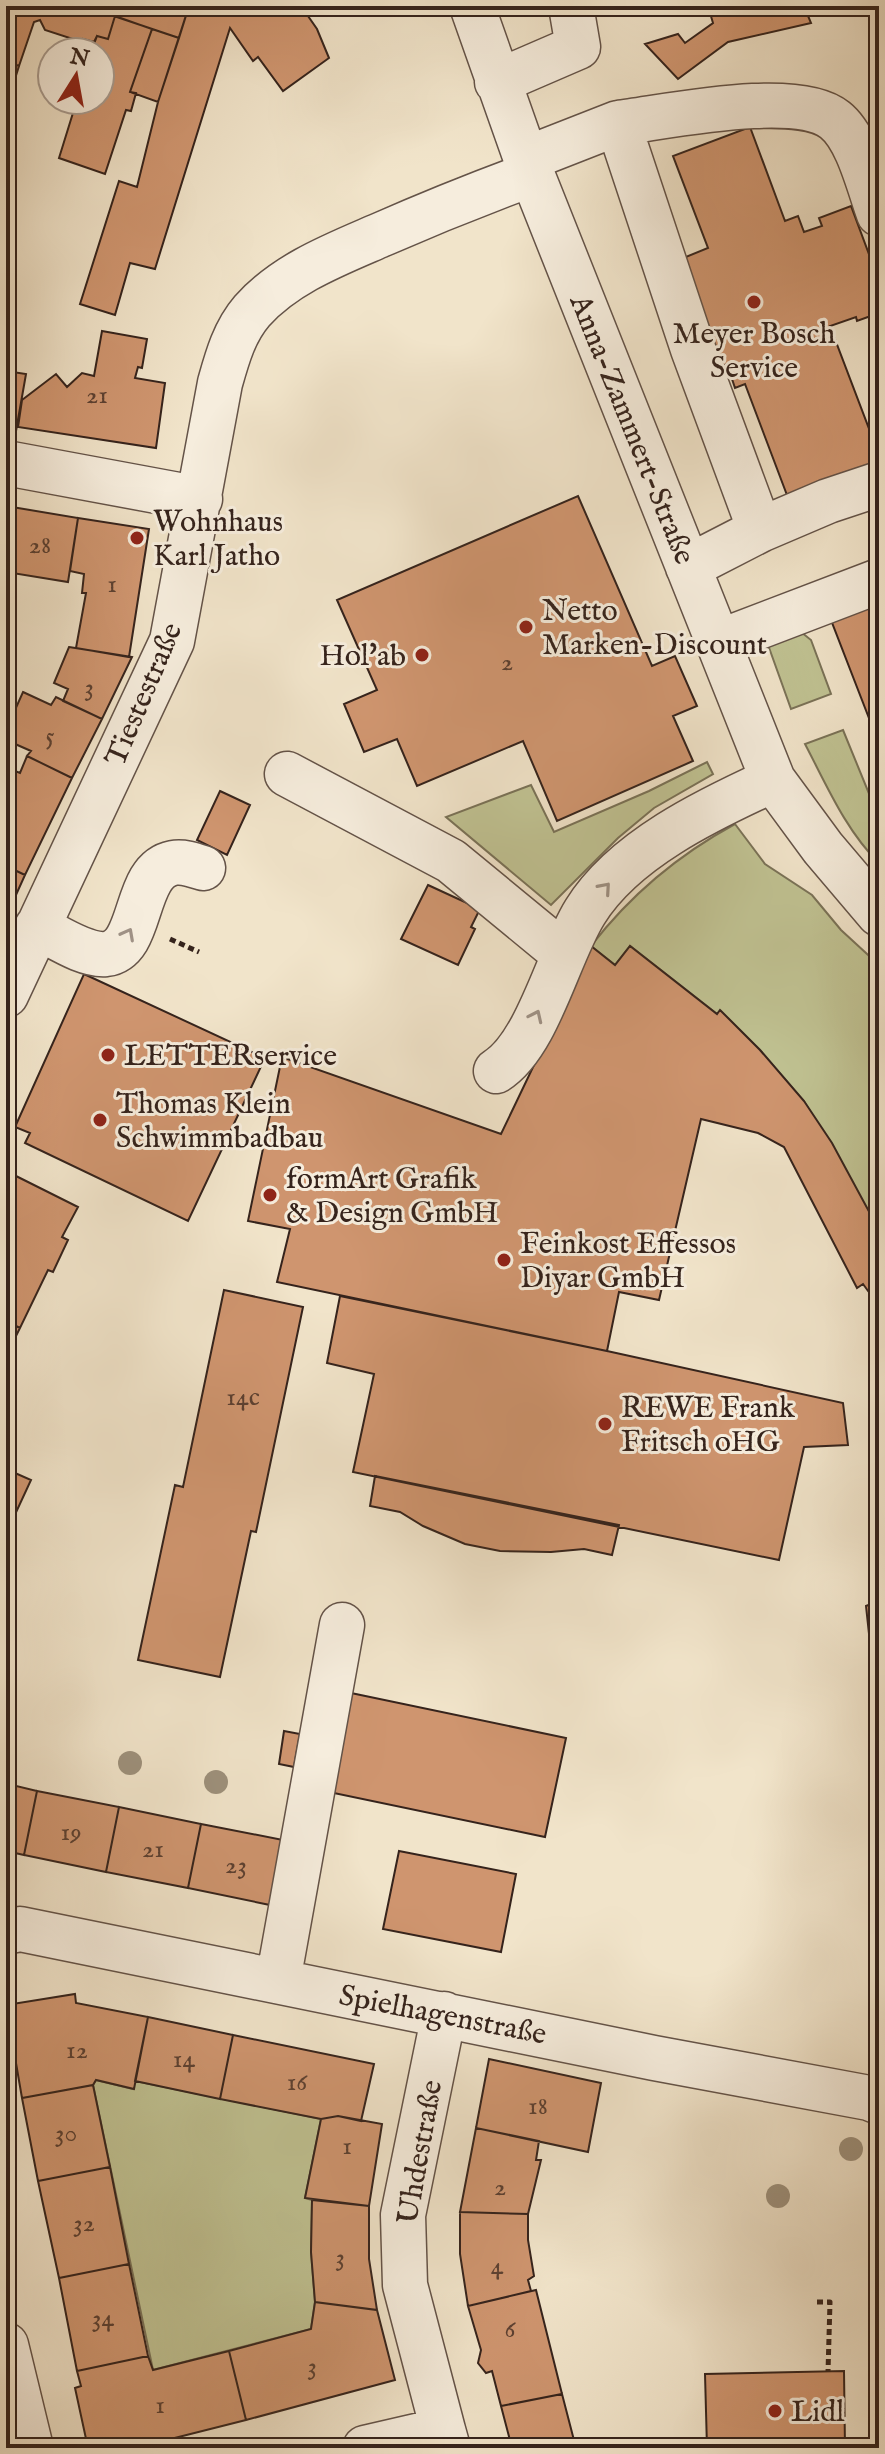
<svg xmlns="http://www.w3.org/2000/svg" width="885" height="2454" font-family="'IM FELL English',serif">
	<rect width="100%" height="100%" fill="#f1e4ca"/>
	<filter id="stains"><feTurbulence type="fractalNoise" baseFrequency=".0025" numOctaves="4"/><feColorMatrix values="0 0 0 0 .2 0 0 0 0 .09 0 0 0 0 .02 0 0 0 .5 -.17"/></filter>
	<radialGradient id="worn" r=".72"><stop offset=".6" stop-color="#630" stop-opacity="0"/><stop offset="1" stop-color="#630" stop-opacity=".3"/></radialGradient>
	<path fill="#c0c292" stroke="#7a7257" stroke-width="2" d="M801,632L811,640L831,694L791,709L767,642Z
		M843,730L879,818V863C846,831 826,784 805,744Z
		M707,762L713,774L654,808L618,838L551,905L446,817L531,785L554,832L649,791Z
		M735,824L765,864L812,895L841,930L879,965V1230L804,1101L760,1050L721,1011L717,1014L630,946L615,965L591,946C631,894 678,855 735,824Z
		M96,2080L133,2089L135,2081L321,2119L305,2198L312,2200L311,2252L315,2302L311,2329L153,2370L93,2085Z"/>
	<path fill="#cf956f" stroke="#35231c" stroke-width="2" d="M6,6H84L115,16L108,39L97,36L94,42L83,39L82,42L45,30L40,20L34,22L19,66L6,61Z
		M84,6H189L179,38Z
		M189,6H301L317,29L329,58L283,91L258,57L253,61L230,28L155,269L130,263L115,315L80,304L119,181L137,187L158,102Z
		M708,6H804L811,23L728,42L678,79L645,44L678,34L685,43L713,23Z
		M115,16L152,29L130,92L136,93L131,111L126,110L105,174L59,158L77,100H100V52H91L97,36L108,39Z
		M152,29L179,38L158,102L130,92Z
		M6,61L19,66L6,107Z
		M750,127L785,221L798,216L804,232L822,226L819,218L851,206L879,281V313L857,321L856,317L830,326L879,455V469L790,503L745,384L735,388L727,364L712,370L671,263L708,248L673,156Z
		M102,331L147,339L142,368L138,367L135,378L165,383L156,448L18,427L22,400L56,374L67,387L82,373L94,376Z
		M6,371L26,374L16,431L6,429Z
		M578,496L652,666L675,656L697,706L673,716L693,761L557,821L523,741L417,786L397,739L364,752L344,704L377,690L337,600Z
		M6,506L78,518L68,582L6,572Z
		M78,518L149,529L129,657L76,648L86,593H82L84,574L70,571Z
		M879,602V744L831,620Z
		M69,647L132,657L102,719L63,701L68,689L54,683Z
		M23,692L51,705L56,697L102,719L72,778L27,756L31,751L6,740V730Z
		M27,756L72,778L25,875L6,866V778L10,769L20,773Z
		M220,791L250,805L227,855L197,840Z
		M6,866L25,875L6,917Z
		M428,885L480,909L471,927L475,929L458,965L401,939Z
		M591,946L615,965L630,946L717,1014L720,1010L760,1050L804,1101L832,1143L879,1230V1306L863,1284L857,1288L784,1147L758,1133L701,1119L659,1300L619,1292L607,1351L277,1282L290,1229L248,1221L282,1057L501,1134Z
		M84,974L265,1058L188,1221L25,1143L30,1133L15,1127Z
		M6,1171L78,1207L62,1237L68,1240L53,1272L48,1270L20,1328L6,1321Z
		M224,1290L303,1307L256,1532L251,1531L220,1677L138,1660L175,1485L183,1487Z
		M340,1296L607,1351L843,1403L848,1445L804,1447L779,1560L353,1472L374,1374L327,1363Z
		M6,1321L20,1328L6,1356Z
		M6,1469L31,1480L6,1534Z
		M375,1476L619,1525L612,1555L584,1549L551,1552L500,1551L465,1544L423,1526L400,1512L370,1506Z
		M879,1601V1727L866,1606Z
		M351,1693L566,1738L545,1837L329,1792Z
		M284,1731L300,1734L294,1767L279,1764Z
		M6,1761H10L16,1786L37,1791L24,1855L6,1851Z
		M37,1791L119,1807L106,1872L24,1855Z
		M119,1807L201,1824L188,1888L106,1872Z
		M201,1824L283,1840L270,1905L188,1888Z
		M399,1851L516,1874L501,1952L383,1929Z
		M75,1994L76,2003L148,2017L134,2089L96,2080L93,2085L22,2098L6,2005Z
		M148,2017L233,2035L220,2099L135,2081Z
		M233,2035L374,2064L361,2121L338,2116L321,2119L220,2099Z
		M489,2059L601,2083L588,2152L476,2128Z
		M93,2085L110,2167L38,2181L22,2098Z
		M338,2116L382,2124L369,2206L305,2198L321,2119Z
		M476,2128L539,2141L536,2160H541L528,2214L460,2212Z
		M110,2167L129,2264L59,2278L38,2181Z
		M312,2200L369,2206V2259L377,2310L315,2302L311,2252Z
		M460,2212L528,2214V2240L534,2276L528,2280L531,2291L468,2306L460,2254Z
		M129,2264L148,2356L77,2371L59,2278Z
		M536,2290L562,2394L501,2406L492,2371L486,2373L478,2363L481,2350L468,2306Z
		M315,2302L377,2310L395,2380L246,2420L229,2351L311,2329Z
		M229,2351L246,2420L135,2448H88L75,2388L81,2386L77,2371L148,2356L153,2370Z
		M844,2371L845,2448H707L705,2374Z
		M562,2394L576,2448H512L501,2406Z"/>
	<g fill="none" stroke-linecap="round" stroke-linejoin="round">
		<defs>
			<path id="minor" d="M472,6L526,159L773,780L823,848L879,914
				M497,82L578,47L571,6
				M618,123C667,117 797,89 835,120C858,138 869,187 879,214
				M526,159L618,123L693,349L760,530L688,567
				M6,463L200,499
				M760,530L828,501L879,484
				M719,642L879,581
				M287,774L451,861L564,954
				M37,927C56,936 84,956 106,954C145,949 132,871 173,863C183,861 194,865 203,868
				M6,995L172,641L220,383C227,358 234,332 252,311C285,274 334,255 378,236C428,214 480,193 532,174
				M496,1071C538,1045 558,955 585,912C623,850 709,809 773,780
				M6,1932L20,1929L654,2058L869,2098L879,2102
				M278,1981L342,1625
				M6,2345L31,2448
				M443,2430L405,2285L403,2215L444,2014
				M365,2448L443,2430L448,2448"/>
		</defs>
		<use href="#minor" stroke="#645348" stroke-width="47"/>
		<path stroke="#35231c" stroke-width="5" stroke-dasharray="6 4" stroke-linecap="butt" d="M170,939L199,952
			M817,2302H830L828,2372"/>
		<use href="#minor" stroke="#f6eddd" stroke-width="44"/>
	</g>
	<g fill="#9d907b">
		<circle cx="130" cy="1763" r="12"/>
		<circle cx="216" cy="1782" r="12"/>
		<circle cx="851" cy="2149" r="12"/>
		<circle cx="778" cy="2196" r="12"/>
	</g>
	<defs><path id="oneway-chevron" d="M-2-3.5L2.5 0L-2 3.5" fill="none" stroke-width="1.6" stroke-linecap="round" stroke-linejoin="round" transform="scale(2)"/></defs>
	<g stroke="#9f9286">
		<use href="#oneway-chevron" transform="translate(605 888) rotate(-49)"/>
		<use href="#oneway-chevron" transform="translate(128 934) rotate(-62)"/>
		<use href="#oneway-chevron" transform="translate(536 1016) rotate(-65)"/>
	</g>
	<g fill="#8f2418" stroke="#f6eddd" stroke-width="3">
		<circle cx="754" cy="302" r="8"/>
		<circle cx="137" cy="538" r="8"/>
		<circle cx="526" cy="627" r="8"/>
		<circle cx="422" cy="655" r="8"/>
		<circle cx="108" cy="1055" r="8"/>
		<circle cx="100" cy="1120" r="8"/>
		<circle cx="270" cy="1195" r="8"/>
		<circle cx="504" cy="1260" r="8"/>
		<circle cx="605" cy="1424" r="8"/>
		<circle cx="775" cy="2411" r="8"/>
	</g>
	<g text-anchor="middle" stroke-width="6" stroke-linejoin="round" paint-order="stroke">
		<g font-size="26" fill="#5c4031">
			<text x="97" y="403">21</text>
			<text x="40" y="553">28</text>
			<text x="112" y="592">1</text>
			<text x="507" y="670">2</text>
			<text x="89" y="695">3</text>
			<text x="50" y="744">5</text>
			<text x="243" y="1405">14c</text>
			<text x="71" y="1840">19</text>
			<text x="153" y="1857">21</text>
			<text x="236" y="1873">23</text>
			<text x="77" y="2058">12</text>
			<text x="184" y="2067">14</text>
			<text x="297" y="2090">16</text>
			<text x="538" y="2114">18</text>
			<text x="66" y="2141">30</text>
			<text x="347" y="2154">1</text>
			<text x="500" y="2195">2</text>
			<text x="84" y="2231">32</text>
			<text x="340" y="2265">3</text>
			<text x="497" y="2274">4</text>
			<text x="103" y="2326">34</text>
			<text x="510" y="2337">6</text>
			<text x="312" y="2374">3</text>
			<text x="160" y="2413">1</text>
		</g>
		<g font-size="30" fill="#35231c" stroke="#f6eddd" text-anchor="start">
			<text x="754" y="343" text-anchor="middle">Meyer Bosch<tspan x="754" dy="34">Service</tspan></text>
			<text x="153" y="531">Wohnhaus<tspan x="153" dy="34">Karl Jatho</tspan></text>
			<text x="542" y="620">Netto<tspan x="542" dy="34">Marken-Discount</tspan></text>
			<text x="406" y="665" text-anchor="end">Hol'ab</text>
			<text x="124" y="1065">LETTERservice</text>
			<text x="116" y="1113">Thomas Klein<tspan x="116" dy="34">Schwimmbadbau</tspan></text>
			<text x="286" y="1188">formArt Grafik<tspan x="286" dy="34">&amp; Design GmbH</tspan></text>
			<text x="520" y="1253">Feinkost Effessos<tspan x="520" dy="34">Diyar GmbH</tspan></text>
			<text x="621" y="1417">REWE Frank<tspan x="621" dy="34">Fritsch oHG</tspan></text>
			<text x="791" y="2421">Lidl</text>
		</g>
		<g font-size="30" fill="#35231c" stroke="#f6eddd">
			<text transform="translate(633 429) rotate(68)" y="10">Anna-Zammert-Straße</text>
			<text transform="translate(143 694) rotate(-67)" y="10">Tiestestraße</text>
			<text transform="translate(443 2014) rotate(11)" y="10">Spielhagenstraße</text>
			<text transform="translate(419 2152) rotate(-80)" y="10">Uhdestraße</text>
		</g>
	</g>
	<rect width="885" height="2454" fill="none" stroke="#f1e4ca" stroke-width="32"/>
	<rect x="8" y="8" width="869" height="2438" fill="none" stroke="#35231c" stroke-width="4"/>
	<rect x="16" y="16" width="853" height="2422" fill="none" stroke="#35231c" stroke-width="2"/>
	<g transform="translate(76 76) rotate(11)"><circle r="38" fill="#f6eddd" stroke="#a99c90" stroke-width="2"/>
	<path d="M0-6L14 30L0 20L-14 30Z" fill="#8f2418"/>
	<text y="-12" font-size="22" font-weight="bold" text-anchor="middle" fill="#35231c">N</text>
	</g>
	<rect width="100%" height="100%" filter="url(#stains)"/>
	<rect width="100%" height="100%" fill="url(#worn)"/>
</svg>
